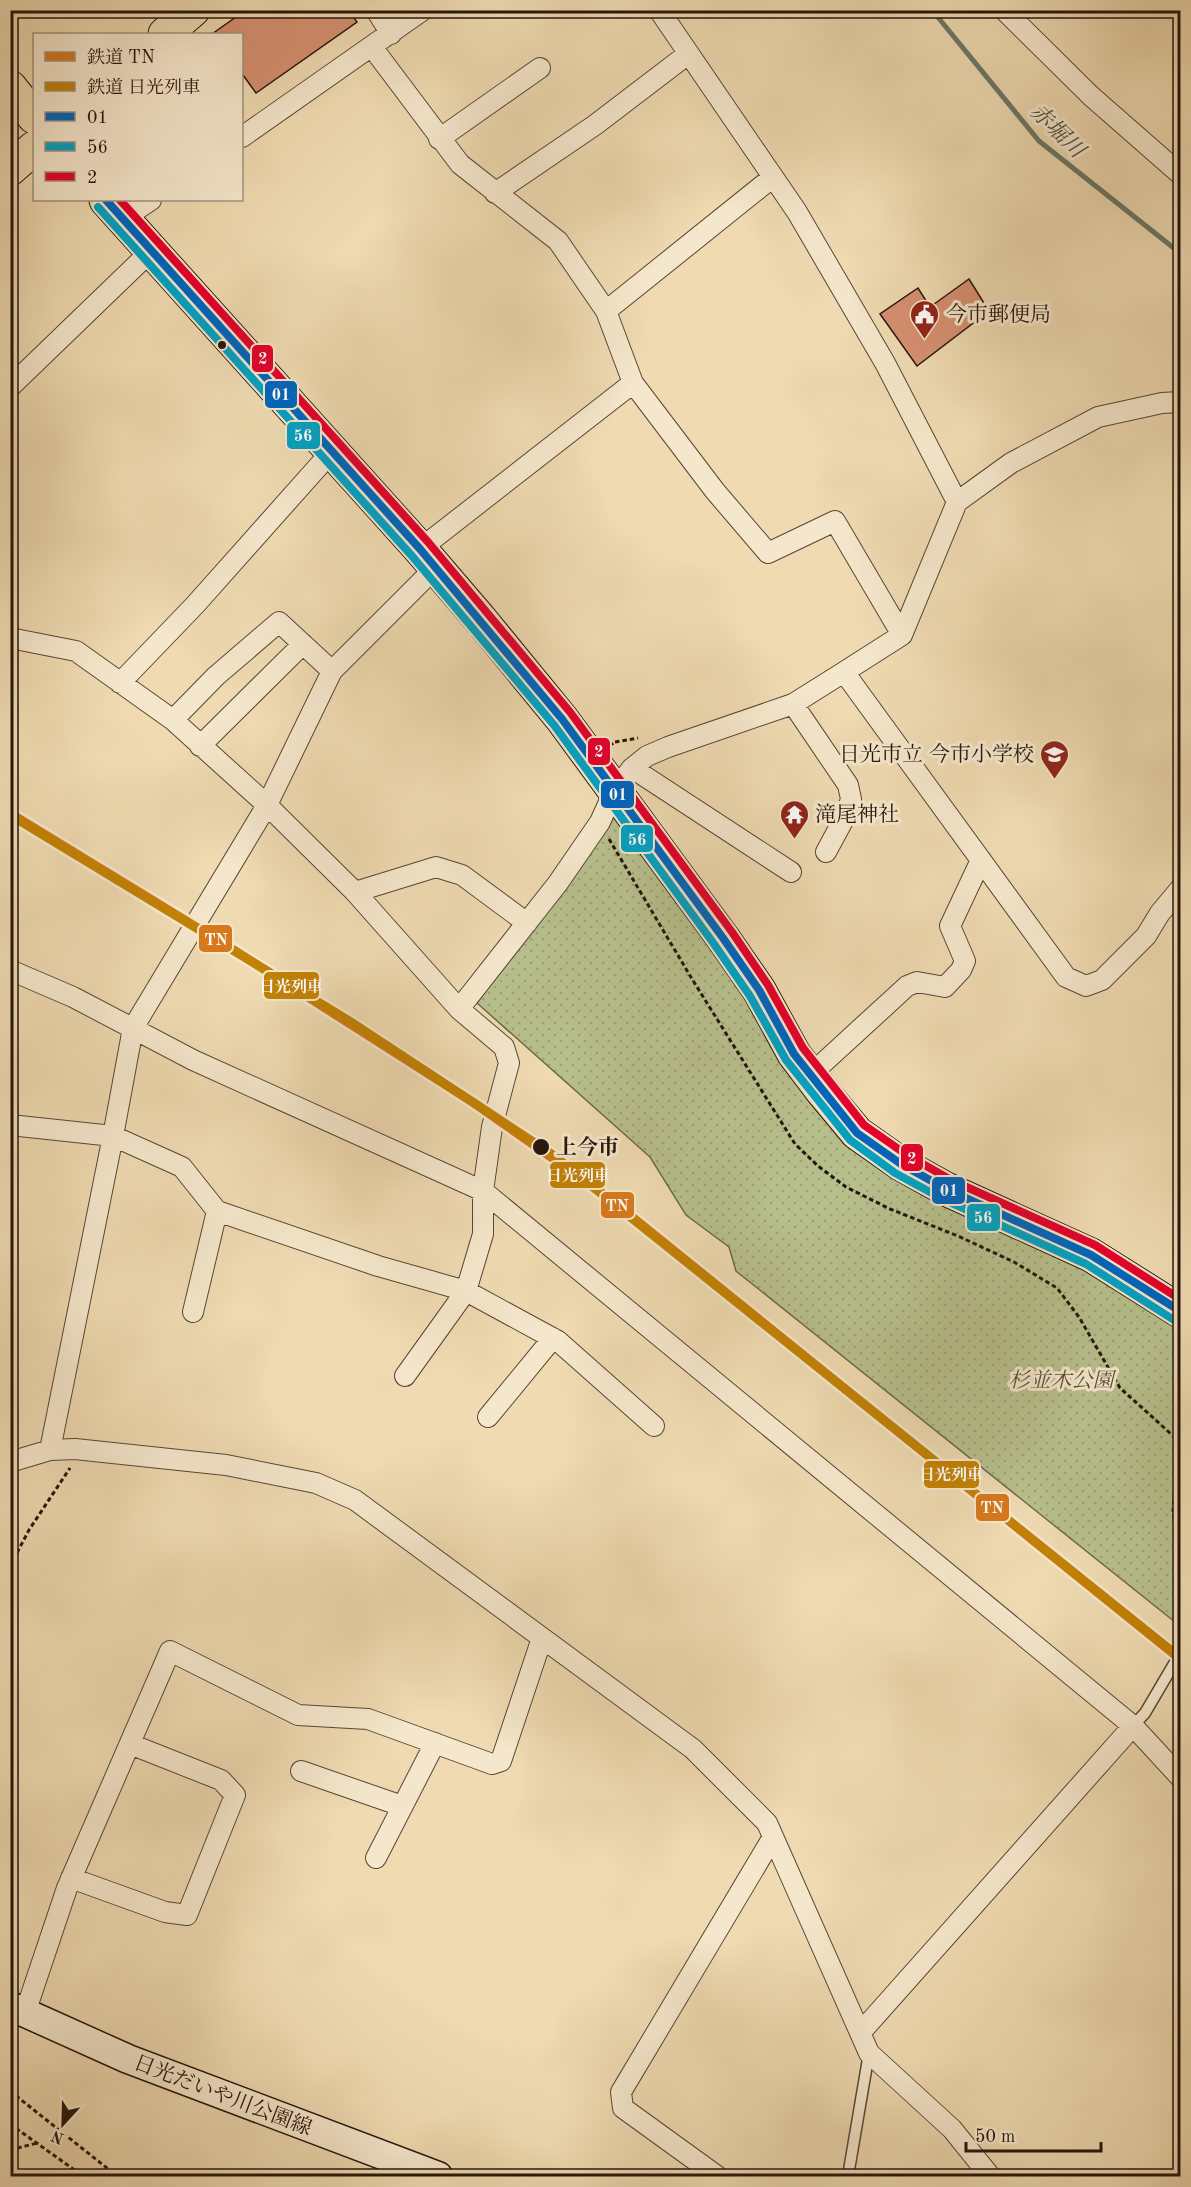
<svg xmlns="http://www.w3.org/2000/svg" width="1191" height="2187" font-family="'Old Standard TT','Noto Serif JP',serif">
	<defs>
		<pattern id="park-dots" width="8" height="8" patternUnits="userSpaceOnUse" patternTransform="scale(1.5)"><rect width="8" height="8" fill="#b7c08d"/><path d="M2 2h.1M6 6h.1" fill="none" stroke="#9da478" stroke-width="1.8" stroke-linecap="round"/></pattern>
	</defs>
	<rect width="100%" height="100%" fill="#efdab1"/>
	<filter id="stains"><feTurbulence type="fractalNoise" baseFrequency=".00333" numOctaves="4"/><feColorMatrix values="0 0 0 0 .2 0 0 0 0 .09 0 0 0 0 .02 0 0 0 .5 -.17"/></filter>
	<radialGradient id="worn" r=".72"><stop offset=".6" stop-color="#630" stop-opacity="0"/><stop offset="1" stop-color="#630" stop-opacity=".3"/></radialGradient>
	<path fill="url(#park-dots)" stroke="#6e6a4c" stroke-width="1.5" d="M615,803L847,1132L1180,1318V1626L736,1271L729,1247L686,1215L650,1157L477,1003L598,835Z"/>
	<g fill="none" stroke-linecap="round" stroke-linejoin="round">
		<path stroke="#6b7869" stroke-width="5" d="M932,10L1039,141L1180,253"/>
	</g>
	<path fill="#d79071" stroke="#25140c" stroke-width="1.5" d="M246,10H353L350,12L357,22L256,93L243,75L242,76V34H212Z
		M969,279L989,311L917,366L880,314L918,288L930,307Z"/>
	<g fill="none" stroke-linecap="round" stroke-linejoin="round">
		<defs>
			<path id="service" d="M1133,1726L1145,1713L1178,1657L1180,1649
				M848,2176L869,2053"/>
			<path id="minor" d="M376,10L391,34
				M659,10L797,212L885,363L957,502L902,635L844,672
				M1004,10L1091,96L1180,174
				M372,47L460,164L558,241L606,311L633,383L715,491L768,553L835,521L902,635
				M242,137L423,10
				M439,139L540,68
				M495,193L595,125L688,54
				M123,219L151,200
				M606,311L773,177
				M10,387L152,250
				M957,502L1011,463L1098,417L1162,403L1180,402
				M420,549L633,383
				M10,635L15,639L76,651L173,720L267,805L355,892L459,1009L504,1047L509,1063L492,1127L483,1191V1234L466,1291L405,1376
				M120,683L195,605L333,450
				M793,704L848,785L851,799L846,815L826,852
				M173,720L216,676L279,622L332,671
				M200,746L303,644
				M632,768L791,872
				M355,892L436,867L462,875L527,923
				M10,970L73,997L193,1060L483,1191L1133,1726L1180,1777
				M459,1009L558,883L600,822L614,791L632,768L647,756L668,747L793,704L844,672L1066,977L1086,986L1102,980L1146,936L1160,913L1180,889
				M810,1075L907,986L917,982L945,987L961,970L965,961L950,926L981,860
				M10,1125L113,1136L182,1167L217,1211
				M193,1312L217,1211L378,1266L466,1291L558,1341L654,1426
				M488,1417L553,1338
				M50,1450L113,1136L133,1028L267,805L332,671L435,568
				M10,1462L50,1450L75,1449L226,1465L316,1483L355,1500L693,1749L767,1823L869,2053L952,2129L990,2176
				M301,1771L402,1806
				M376,1858L435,1743
				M71,1878L165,1912L187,1915L235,1795L221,1780L130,1744
				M25,2013L67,1888L170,1651L298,1715L368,1719L492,1764L501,1761L542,1638
				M861,2032L1133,1726
				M717,2176L623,2108L621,2092L773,1837"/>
			<path id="secondary" d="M10,2006L128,2059L438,2176"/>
			<path id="trunk" d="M165,34L193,10
				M10,87L34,117
				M10,169L34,148
				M106,200L420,549L481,620L562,719L723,938L759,990L794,1054L822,1091L857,1133L901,1164L946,1189L1091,1255L1180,1311"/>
		</defs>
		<use href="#service" stroke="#584635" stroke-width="13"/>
		<use href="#minor" stroke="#584635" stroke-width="22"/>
		<use href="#secondary" stroke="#25140c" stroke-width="31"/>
		<use href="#trunk" stroke="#25140c" stroke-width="35"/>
		<path stroke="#25140c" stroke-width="3" stroke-dasharray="4.5 3" stroke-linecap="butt" d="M615,742L638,738
			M609,839L692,979L795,1144L818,1166L846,1187L890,1209L958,1236L1014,1262L1057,1288L1079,1317L1120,1388L1180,1442
			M1178,1440L1173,1512L1180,1555
			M10,1566L29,1530L70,1468
			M10,2091L117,2176
			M10,2124L83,2176
			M10,2150L37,2143"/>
		<use href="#service" stroke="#f5e7cc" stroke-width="10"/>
		<use href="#minor" stroke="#f5e7cc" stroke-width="20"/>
		<use href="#secondary" stroke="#f5e7cc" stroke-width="28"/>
		<use href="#trunk" stroke="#efdab1" stroke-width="33"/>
		<path stroke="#25140c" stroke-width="3" stroke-dasharray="4.5 3" stroke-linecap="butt" d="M578,766L615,742"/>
		<defs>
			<path id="bus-1" d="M106,200L420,549L562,719L723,938L759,990L794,1054L857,1133L901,1164L946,1189L1091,1255L1180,1311"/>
			<path id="bus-2" d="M98,207L412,556L554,725L714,944L750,996L786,1060L850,1140L895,1173L941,1198L1086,1264L1174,1320"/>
			<path id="bus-3" d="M120,200L428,542L570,712L732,932L768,985L803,1048L864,1125L907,1155L951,1180L1095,1245L1180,1299"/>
		</defs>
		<use href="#bus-1" stroke="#f5e7cc" stroke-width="12"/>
		<use href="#bus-2" stroke="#f5e7cc" stroke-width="12"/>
		<use href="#bus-3" stroke="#f5e7cc" stroke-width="12"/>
		<use href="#bus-1" stroke="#0065bd" stroke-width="8"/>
		<use href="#bus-2" stroke="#02a2c4" stroke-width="8"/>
		<use href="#bus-3" stroke="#e4002b" stroke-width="8"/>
		<defs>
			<path id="rail-1" d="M10,813L234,950L474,1103L605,1195L1180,1659"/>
			<path id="rail-2" d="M10,815L351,1022L553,1155L1173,1652"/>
		</defs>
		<use href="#rail-1" stroke="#f5e7cc" stroke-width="14"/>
		<use href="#rail-2" stroke="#f5e7cc" stroke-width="14"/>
		<use href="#rail-1" stroke="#d7791b" stroke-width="9"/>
		<use href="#rail-2" stroke="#c28203" stroke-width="9"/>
	</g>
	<defs>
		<symbol id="civic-pin" viewBox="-11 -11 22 30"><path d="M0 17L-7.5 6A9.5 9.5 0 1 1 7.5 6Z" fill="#8f2418" stroke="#f5e7cc"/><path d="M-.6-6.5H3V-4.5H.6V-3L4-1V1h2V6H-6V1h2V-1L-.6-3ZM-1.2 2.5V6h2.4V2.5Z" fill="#fff"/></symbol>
		<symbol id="school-pin" viewBox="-11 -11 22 30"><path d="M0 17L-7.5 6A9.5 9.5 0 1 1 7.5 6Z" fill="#8f2418" stroke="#f5e7cc"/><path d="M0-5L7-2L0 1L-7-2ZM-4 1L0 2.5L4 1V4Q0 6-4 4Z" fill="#fff"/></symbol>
		<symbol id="temple-pin" viewBox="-11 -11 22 30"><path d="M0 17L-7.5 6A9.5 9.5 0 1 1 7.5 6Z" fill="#8f2418" stroke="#f5e7cc"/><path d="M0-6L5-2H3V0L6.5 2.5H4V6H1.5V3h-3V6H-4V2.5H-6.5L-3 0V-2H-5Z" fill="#fff"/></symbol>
	</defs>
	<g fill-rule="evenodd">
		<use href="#civic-pin" x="908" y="298" width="33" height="45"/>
		<use href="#school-pin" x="1038" y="738" width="33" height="45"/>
		<use href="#temple-pin" x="778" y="798" width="33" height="45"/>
	</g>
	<g fill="#25140c" stroke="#f5e7cc" stroke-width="2">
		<circle cx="222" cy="345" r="5"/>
		<circle cx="541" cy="1147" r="9"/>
	</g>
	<g text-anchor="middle" stroke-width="6" stroke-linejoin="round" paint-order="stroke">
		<g font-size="21" fill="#25140c" stroke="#f5e7cc" text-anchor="start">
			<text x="946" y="321">今市郵便局</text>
			<text x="1034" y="761" text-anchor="end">日光市立 今市小学校</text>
			<text x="815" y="821">滝尾神社</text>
		</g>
		<g font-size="21" font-weight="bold" fill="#25140c" stroke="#f5e7cc" text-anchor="start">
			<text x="556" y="1154">上今市</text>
		</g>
		<g font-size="21" font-style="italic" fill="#585039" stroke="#f5e7cc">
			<text x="1061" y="1387">杉並木公園</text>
		</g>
		<g font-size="21" fill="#25140c" stroke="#f5e7cc">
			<text transform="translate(223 2095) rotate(21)" y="7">日光だいや川公園線</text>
		</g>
		<g font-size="22" font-style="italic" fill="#4e4e42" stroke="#f5e7cc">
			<text transform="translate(1058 130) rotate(44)" y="8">赤堀川</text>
		</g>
	</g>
	<g stroke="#f5e7cc" stroke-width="2">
		<rect x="251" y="344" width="23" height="29" rx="6" fill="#e4002b"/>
		<rect x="264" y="380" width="34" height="29" rx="6" fill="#0065bd"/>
		<rect x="286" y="421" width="35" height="29" rx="6" fill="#02a2c4"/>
		<rect x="587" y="737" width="24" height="29" rx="6" fill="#e4002b"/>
		<rect x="600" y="780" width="35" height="29" rx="6" fill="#0065bd"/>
		<rect x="620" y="824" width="34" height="29" rx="6" fill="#02a2c4"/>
		<rect x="198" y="924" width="35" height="29" rx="6" fill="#d7791b"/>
		<rect x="263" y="971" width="57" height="29" rx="6" fill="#c28203"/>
		<rect x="900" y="1143" width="24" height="29" rx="6" fill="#e4002b"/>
		<rect x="549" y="1161" width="57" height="28" rx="6" fill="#c28203"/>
		<rect x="931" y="1176" width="35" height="29" rx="6" fill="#0065bd"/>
		<rect x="600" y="1191" width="35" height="28" rx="6" fill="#d7791b"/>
		<rect x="966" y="1203" width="35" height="29" rx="6" fill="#02a2c4"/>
		<rect x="923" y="1460" width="57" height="29" rx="6" fill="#c28203"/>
		<rect x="975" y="1493" width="35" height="29" rx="6" fill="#d7791b"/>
	</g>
	<g font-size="16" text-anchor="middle" font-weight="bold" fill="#fff">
		<text x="263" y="364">2</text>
		<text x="281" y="400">01</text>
		<text x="303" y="441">56</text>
		<text x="599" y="757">2</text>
		<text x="618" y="800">01</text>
		<text x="637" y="845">56</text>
		<text x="216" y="945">TN</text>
		<text x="291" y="992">日光列車</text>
		<text x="912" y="1164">2</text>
		<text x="578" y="1181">日光列車</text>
		<text x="949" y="1196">01</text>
		<text x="617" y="1211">TN</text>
		<text x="983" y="1223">56</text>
		<text x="951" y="1480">日光列車</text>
		<text x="992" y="1513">TN</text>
	</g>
	<rect width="1191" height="2187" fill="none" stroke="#efdab1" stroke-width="36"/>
	<rect x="12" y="12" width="1167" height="2163" fill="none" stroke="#25140c" stroke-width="3"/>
	<rect x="18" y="18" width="1155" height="2151" fill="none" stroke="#25140c" stroke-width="1.5"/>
	<rect x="33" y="33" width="210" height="168" fill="#f5e7cc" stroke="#a2937f" stroke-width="1.5"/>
	<rect x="45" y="52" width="30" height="9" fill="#d7791b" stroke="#a2937f" stroke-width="1.5"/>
	<text x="87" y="63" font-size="18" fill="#25140c">鉄道 TN</text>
	<rect x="45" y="82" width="30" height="9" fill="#c28203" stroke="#a2937f" stroke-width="1.5"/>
	<text x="87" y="93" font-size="18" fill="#25140c">鉄道 日光列車</text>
	<rect x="45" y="112" width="30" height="9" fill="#0065bd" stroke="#a2937f" stroke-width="1.5"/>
	<text x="87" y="123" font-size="18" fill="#25140c">01</text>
	<rect x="45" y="142" width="30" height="9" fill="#02a2c4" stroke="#a2937f" stroke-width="1.5"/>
	<text x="87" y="153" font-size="18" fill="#25140c">56</text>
	<rect x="45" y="172" width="30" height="9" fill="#e4002b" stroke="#a2937f" stroke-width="1.5"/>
	<text x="87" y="183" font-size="18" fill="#25140c">2</text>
	<g transform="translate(63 2124) rotate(202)" stroke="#f5e7cc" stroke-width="4.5" paint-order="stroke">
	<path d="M0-4.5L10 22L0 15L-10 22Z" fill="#25140c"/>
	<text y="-9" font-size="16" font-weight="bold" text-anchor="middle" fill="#25140c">N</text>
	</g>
	<path d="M966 2142v9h135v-9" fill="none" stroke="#25140c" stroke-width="3"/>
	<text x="975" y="2142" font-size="18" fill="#25140c" stroke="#f5e7cc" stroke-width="4.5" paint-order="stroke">50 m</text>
	<rect width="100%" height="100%" filter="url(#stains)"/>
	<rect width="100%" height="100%" fill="url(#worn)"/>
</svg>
